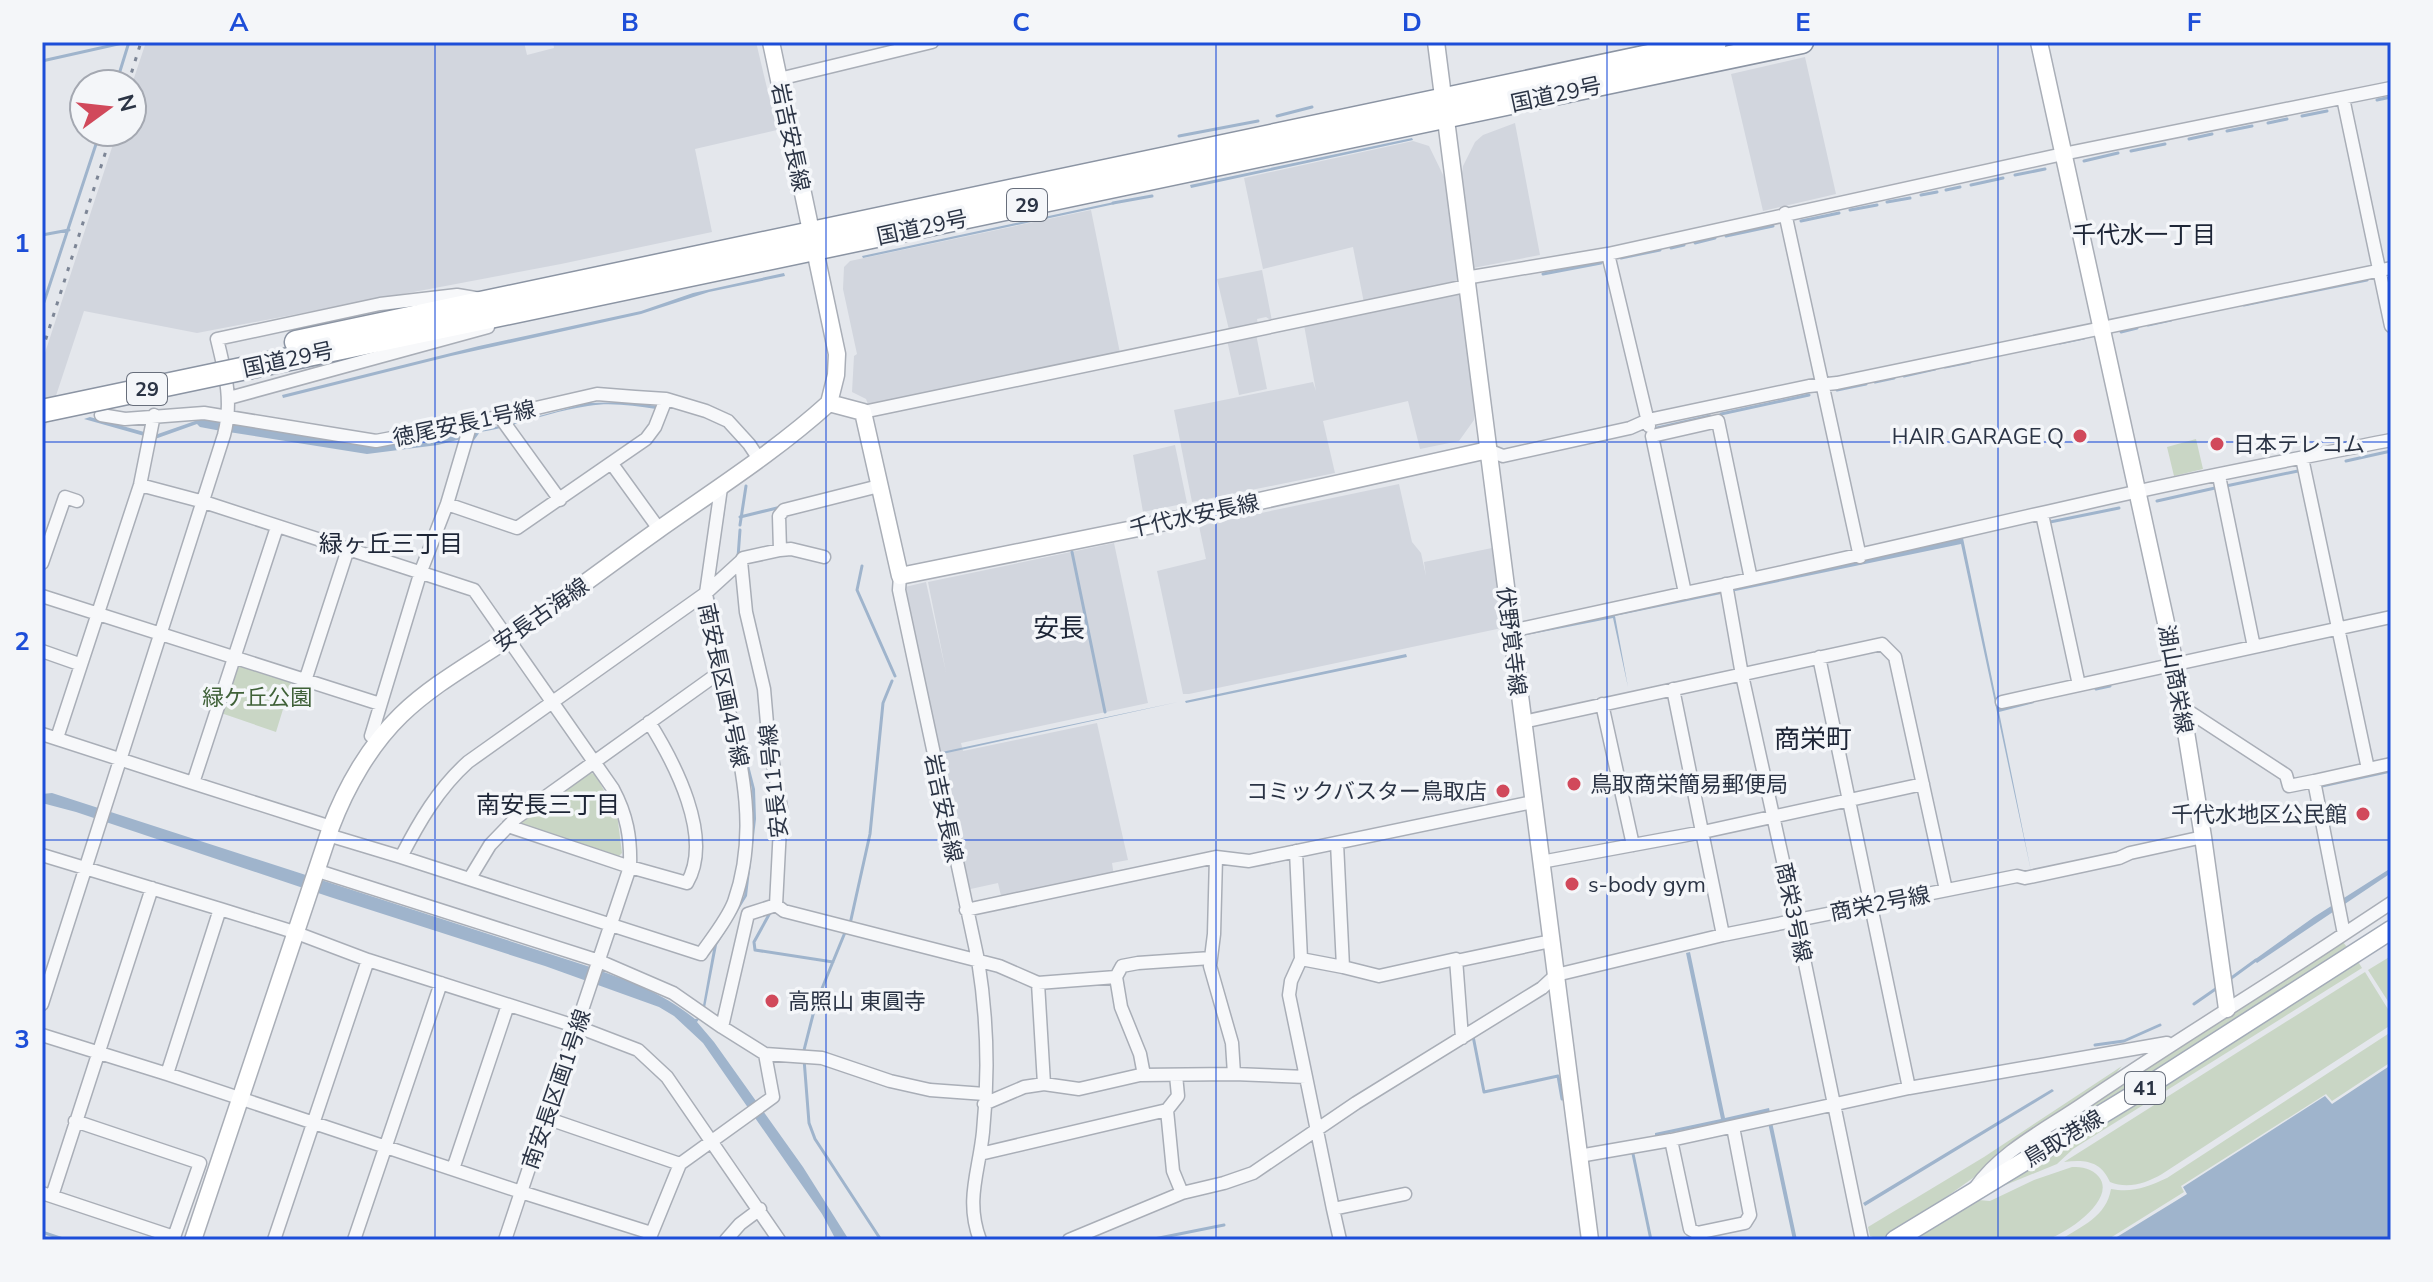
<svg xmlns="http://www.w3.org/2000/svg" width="2433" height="1282" font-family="'Nunito Sans','Noto Sans JP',sans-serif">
	<rect width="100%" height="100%" fill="#e4e7ec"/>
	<path fill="#d2d6de" d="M146,42H524L527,55L554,48L553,42H756L777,130L695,149L712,232L561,264L197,333L84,311L42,438V362L117,132H132V84Z
		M1805,57L1836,194L1763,211L1731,74Z
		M1515,123L1540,255L1473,268L1461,180L1463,166L1475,142L1483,135Z
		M1413,141L1429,146L1445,179L1459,283L1364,303L1353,247L1263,269L1244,178Z
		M1091,210L1120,353L868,404L866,399L852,392L854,356L857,354L843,289L844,267L850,261Z
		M1262,270L1272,321L1266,317L1257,319L1258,324L1229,330L1217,279Z
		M1461,294L1474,386V420L1459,441L1420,449L1408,401L1323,421L1335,473L1192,502L1174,410L1313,382L1316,391L1304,325Z
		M1256,334L1267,389L1239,395L1227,340Z
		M1175,445L1187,503L1143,512L1133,455Z
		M1399,484L1412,542L1421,553L1426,576L1424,562L1492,548L1502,628L1189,694H1183L1157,571L1206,559L1199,526Z
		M1114,543L1148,703L961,743L963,751L1097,723L1128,860L1112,863L1114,876L1002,900L998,883L966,890L905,587L926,582L946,672L928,582Z"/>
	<path fill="#c9d6c5" d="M2196,439L2203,469L2174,476L2167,447Z
		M242,664L292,680L276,732L221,713L236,667Z
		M587,772L595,774L617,814L622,853L616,859L519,827L517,822Z
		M2343,942L2350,951L1993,1172L2208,1027Z
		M2391,956V1006L2368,970Z
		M2357,960L2362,968L2073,1149L2057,1164L2003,1186L1999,1184Z
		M2365,972L2391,1014V1025L2162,1174C2145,1184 2127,1189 2110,1182C2101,1161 2085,1159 2064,1162Z
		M2391,1032V1062L2332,1101L2326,1094L2181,1186L2184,1192L2107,1240H2060C2082,1226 2106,1217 2111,1189C2133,1193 2147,1187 2167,1178Z
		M2122,1066L2116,1073C2038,1129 1963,1189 1882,1240L1870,1236L1868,1227L1984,1157Z
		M2072,1167C2082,1167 2092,1168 2099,1177C2117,1200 2065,1235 2045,1240C2034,1243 2019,1240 2008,1240C1974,1240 1941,1240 1908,1240L1978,1200L1990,1201L2034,1180Z"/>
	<path fill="#9fb4cc" d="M1412,138L1413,140L1191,188L1190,185Z
		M1114,202L1115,204L863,258L862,256Z
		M784,273L785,276L709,292L641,314L451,356L283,398L282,395L479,346L641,311L693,293Z
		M627,402L657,406L656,409C634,406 611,402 588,406C552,411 517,426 480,432L472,443L461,439L438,445L367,454L216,430L200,427L197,424L155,439L84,419L90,417L155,435L195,421L196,418L367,445L501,426L588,403Z
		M727,496L713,591L742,738L755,789L756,819L747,896L717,945L704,1013L702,1011L714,944L744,896L750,852L753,818L752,789L739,738L711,592L724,498Z
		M1963,538L1998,708L2033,701L2034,703L1999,712L2031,871L1961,544L1615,616L1628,687L1613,618L1522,636L1521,631Z
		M1406,654L1407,657L1186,703L1185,701Z
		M1178,702L938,755L937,753Z
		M52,793L584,965C624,979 662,992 695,1019L700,1018L697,1022L714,1042L803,1167L849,1240H836L822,1214L703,1043L674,1016L659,1007L545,966L330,897L76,812L42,803V794Z
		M2391,868V873L2257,963L2254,960L2314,917Z
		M1690,952L1725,1118L1769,1108L1797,1240H1793L1766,1113L1655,1136V1133L1721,1119L1686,953Z
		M2391,1065V1240H2112L2187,1194L2183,1187L2325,1096L2332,1104Z
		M2052,1089L2054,1091L1865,1206L1863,1203Z"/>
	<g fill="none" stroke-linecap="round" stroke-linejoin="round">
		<path stroke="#9fb4cc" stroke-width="3" d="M42,61L127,42
			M116,84L129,42
			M2377,100L2391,97
			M1277,116L1312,107
			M2302,116L2327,111
			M2268,123L2287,119
			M2227,131L2252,126
			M1179,136L1258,121
			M2189,139L2212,134
			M2131,151L2165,144
			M2084,161L2118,153
			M2015,175L2045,169
			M1971,185L2003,178
			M1946,190L1960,187
			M1921,195L1937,192
			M1887,202L1910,198
			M1113,203L1152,196
			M1850,210L1877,205
			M1801,221L1839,213
			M42,235L69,230
			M1726,236L1773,226
			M1695,243L1715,238
			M1671,248L1684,245
			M1621,258L1660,250
			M1543,274L1601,263
			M44,302L100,132
			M2244,305L2367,280
			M2148,325L2171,320
			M2121,332L2137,328
			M2060,343L2084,338
			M1945,367L1970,362
			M1904,376L1935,369
			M1875,382L1894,378
			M1837,390L1866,384
			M1721,414L1809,395
			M1657,428L1710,416
			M2346,461L2391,451
			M2226,486L2298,471
			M2157,501L2215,488
			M740,517L777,508
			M2050,522L2119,508
			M740,525L746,486
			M1072,552L1105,712
			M738,557L740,530
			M862,566L857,590L895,676
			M2096,689L2110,686
			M2322,786L2391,771
			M771,911L754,942L755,950L833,962
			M850,924L870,834L883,703L892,681
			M2230,979L2256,960
			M2194,1004L2217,988
			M1473,1036L1484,1092L1558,1076L1562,1099
			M2095,1045L2124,1041L2160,1025
			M803,1054L816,1003L846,930
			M804,1059L809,1123L815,1139L881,1240
			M1632,1149L1651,1240
			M42,1232L66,1240
			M1149,1240L1224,1225"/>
		<defs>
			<path id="street" d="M779,79L932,42
				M2343,98L2391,326
				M1785,213L1860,557
				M1608,254L1649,426
				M1465,278L1608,254L2063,154L2391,88
				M229,398L488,327
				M863,412L1466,286
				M101,415L125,419L204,413L376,441L471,423L597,394L635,397L666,399L706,411L728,421L749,444L759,459
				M500,417L560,500
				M1488,450L1503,456L1630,428L1648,420L1809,386L1837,383L2391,268
				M2302,458L2368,769
				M612,464L659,529
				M2219,476L2254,647
				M879,486L784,510L779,516L780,550L743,558L741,561L746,612L764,689L768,735L781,808L776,905L784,911L999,966L1038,983L1044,1084
				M447,504L517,528L646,439L655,427L666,399
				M2042,514L2079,685
				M780,550L791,549L824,557
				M42,563L65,497L77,501
				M900,576L899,590L978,960C987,1016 989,1075 983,1132C979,1172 965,1200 980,1240
				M1751,579L1718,421L1652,436L1685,593C1836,562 1985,525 2135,492C2220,473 2306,457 2391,440
				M1726,584L1742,675L1796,920L1862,1240
				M706,593C710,619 714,646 720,672C737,748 762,824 734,902C727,920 712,938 701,954L401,857C419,822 438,789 468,762Z
				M706,593L721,488
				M706,593L741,561
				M42,596L380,704
				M1511,631L1685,593
				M42,651L79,664
				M1819,657L1909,1088
				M305,681L348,549
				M1673,689L1723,935
				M2002,702L2391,617
				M1602,704L1633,845
				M2182,707L2286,775L2289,786L2314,781
				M1523,722L1882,644L1895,657L1946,890
				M42,734L193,783L277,527
				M371,736L421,571L447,504L471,423
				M57,738L140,485L154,415
				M193,783L331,827
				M508,826L630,867L687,883C714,837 674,762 649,722
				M328,835L401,857
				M1337,843L1343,967L1379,976L1456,959L1462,1038
				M1296,851L1301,959L1291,981L1289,995L1306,1077
				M42,855L220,909L167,1074
				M1541,862L1703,832L1923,784
				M315,870L599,961L673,993L722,1027
				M470,878L490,845L516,818L720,672
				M776,905L748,914L722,1027L765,1054L822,1058L890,1081L930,1090L985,1094
				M220,909L294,932L368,960
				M966,910L1216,857
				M2344,934L2391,903
				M1301,959L1343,967
				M1456,961L1551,941
				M1116,977L1121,1007L1140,1054L1144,1075
				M1038,983L1116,977L1122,966L1138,963L1211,958
				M42,1004L224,435C233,401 225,372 217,339L380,304L457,295L481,299
				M42,1035L167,1074L521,1192L630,867C631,838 627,815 613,789L474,590L204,502L140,485
				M1234,1074L1232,1043L1210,966L1214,934L1216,857L1249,861L1533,802
				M984,1104L1024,1087L1044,1084L1079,1089L1140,1075L1234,1074L1306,1077L1333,1209L1405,1194
				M1167,1110L1173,1171L1182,1193
				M546,1118L680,1164
				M75,1121L200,1163L174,1237
				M1671,1140L1690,1229L1697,1233L1745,1223L1750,1215L1733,1127
				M980,1154L1167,1110L1178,1096L1176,1075
				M1579,1156L1671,1140L1909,1088L2167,1043
				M453,1169L508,1005
				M1975,1188C2000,1152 2044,1130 2081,1105C2167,1046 2257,992 2344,934L2314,781L2391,764
				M42,1193L174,1237L173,1240
				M52,1196L152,888
				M1333,1209L1340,1240
				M274,1240L368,960L578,1027L638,1050L667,1077L779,1240
				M354,1240L441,983
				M505,1240L521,1192L651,1233
				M649,1240L680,1164L773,1097L765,1054
				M726,1240L740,1224L760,1209
				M1069,1240L1182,1193L1224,1183L1253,1173L1356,1103L1542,988L1556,975L1723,935L2017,876L2025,878L2119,858L2130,853L2203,837"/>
			<path id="secondary" d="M771,42L837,354L836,375L829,403
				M1436,42L1590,1240
				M2039,42L2175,664L2203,837L2227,1009
				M829,403L863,412L900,576L1143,527L1488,450
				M193,1240L331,827C346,787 370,745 401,715C437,680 485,656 525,627C570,594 613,562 658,530C716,489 776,451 829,403"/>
			<path id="primary" d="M1895,1240L2140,1091L2391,930"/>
			<path id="highway" d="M296,342L1715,42
				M251,367L1802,42"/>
		</defs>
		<use href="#street" stroke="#a9aeb7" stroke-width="15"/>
		<use href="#secondary" stroke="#a9aeb7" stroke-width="19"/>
		<use href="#primary" stroke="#a3abb8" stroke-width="21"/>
		<use href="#highway" stroke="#8b94a3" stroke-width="25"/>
		<use href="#street" stroke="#f7f8fa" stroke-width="12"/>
		<use href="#secondary" stroke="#fff" stroke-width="16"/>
		<use href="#primary" stroke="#fff" stroke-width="18"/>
		<use href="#highway" stroke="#fff" stroke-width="22"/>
		<path stroke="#7d8696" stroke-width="3" stroke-dasharray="4 8" stroke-linecap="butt" d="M128,84L141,42
			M42,351L112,132"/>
		<defs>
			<path id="highway-bridge" d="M42,411L251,367"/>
		</defs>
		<use href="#highway-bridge" stroke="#8b94a3" stroke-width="25" stroke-linecap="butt"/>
		<use href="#highway-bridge" stroke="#fff" stroke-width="22"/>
	</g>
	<path fill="none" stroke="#1d4ed8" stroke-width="2" stroke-opacity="0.55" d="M435,42V1240M826,42V1240M1216,42V1240M1607,42V1240M1998,42V1240M42,442H2391M42,840H2391"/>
	<g fill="#d1495b" stroke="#f4f6f9" stroke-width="3">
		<circle cx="2080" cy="436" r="8"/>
		<circle cx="2217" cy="444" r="8"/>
		<circle cx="1574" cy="784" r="8"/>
		<circle cx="1503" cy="791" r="8"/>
		<circle cx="2363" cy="814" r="8"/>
		<circle cx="1572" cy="884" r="8"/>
		<circle cx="772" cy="1001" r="8"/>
	</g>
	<g text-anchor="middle" stroke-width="7" stroke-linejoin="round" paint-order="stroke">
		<g fill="#f4f6f9" stroke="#676e7b" stroke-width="2">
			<rect x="1007" y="189" width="40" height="32" rx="6"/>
			<rect x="127" y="373" width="40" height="32" rx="6"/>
			<rect x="2125" y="1072" width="40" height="32" rx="6"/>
		</g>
		<g font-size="20" font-weight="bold" fill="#2b3445">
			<text x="1027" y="212">29</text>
			<text x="147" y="396">29</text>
			<text x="2145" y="1095">41</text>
		</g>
		<g font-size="22" fill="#2b3445" stroke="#f4f6f9">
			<text transform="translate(1556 94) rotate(-12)" y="8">国道29号</text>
			<text transform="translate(791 137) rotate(78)" y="8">岩吉安長線</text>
			<text transform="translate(922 227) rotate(-12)" y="8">国道29号</text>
			<text transform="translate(288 359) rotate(-12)" y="8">国道29号</text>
			<text transform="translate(464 423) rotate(-12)" y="8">徳尾安長1号線</text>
			<text transform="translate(1194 515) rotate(-12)" y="8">千代水安長線</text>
			<text transform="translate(541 614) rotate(-35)" y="8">安長古海線</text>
			<text transform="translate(1512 641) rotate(83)" y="8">伏野覚寺線</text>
			<text transform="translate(2176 679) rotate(80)" y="8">湖山商栄線</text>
			<text transform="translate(724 685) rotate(78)" y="8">南安長区画4号線</text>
			<text transform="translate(773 781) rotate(-96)" y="8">安長11号線</text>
			<text transform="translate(944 808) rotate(78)" y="8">岩吉安長線</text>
			<text transform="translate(1880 903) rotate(-11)" y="8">商栄2号線</text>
			<text transform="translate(1794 912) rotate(78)" y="8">商栄3号線</text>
			<text transform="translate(556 1089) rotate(-71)" y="8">南安長区画1号線</text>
			<text transform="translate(2063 1138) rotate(-31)" y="8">鳥取港線</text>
		</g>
		<g font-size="22" fill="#2b3445" stroke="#f4f6f9" text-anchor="start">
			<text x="2064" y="444" text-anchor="end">HAIR GARAGE Q</text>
			<text x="2233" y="452">日本テレコム</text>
			<text x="1590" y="792">鳥取商栄簡易郵便局</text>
			<text x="1487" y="799" text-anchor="end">コミックバスター鳥取店</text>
			<text x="2347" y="822" text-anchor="end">千代水地区公民館</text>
			<text x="1588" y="892">s-body gym</text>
			<text x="788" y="1009">高照山 東圓寺</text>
		</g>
		<g font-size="22" fill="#3f6138" stroke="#f4f6f9">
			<text x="257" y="705">緑ケ丘公園</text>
		</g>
		<g font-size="24" fill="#1d2536" stroke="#f4f6f9">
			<text x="2144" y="243">千代水一丁目</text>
			<text x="391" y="552">緑ヶ丘三丁目</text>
			<text x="548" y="813">南安長三丁目</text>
		</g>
		<g font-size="26" fill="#1d2536" stroke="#f4f6f9">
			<text x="1059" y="637">安長</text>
			<text x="1813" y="748">商栄町</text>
		</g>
	</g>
	<rect width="2433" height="1282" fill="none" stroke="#f4f6f9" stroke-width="88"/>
	<g transform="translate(108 108) rotate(75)"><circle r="38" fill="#f4f6f9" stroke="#a4a8b1" stroke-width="2"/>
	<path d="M0-6L14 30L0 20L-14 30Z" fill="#d1495b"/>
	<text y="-12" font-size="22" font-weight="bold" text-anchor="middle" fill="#2b3445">N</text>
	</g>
	<rect x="44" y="44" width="2345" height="1194" fill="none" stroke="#1d4ed8" stroke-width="3"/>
	<g font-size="26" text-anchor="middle" font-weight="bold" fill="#1d4ed8">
		<text x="239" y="31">A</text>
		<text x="630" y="31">B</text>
		<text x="1021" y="31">C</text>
		<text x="1412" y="31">D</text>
		<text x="1803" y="31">E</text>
		<text x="2194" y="31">F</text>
		<text x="22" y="252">1</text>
		<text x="22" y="650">2</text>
		<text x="22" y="1048">3</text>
	</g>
</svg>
